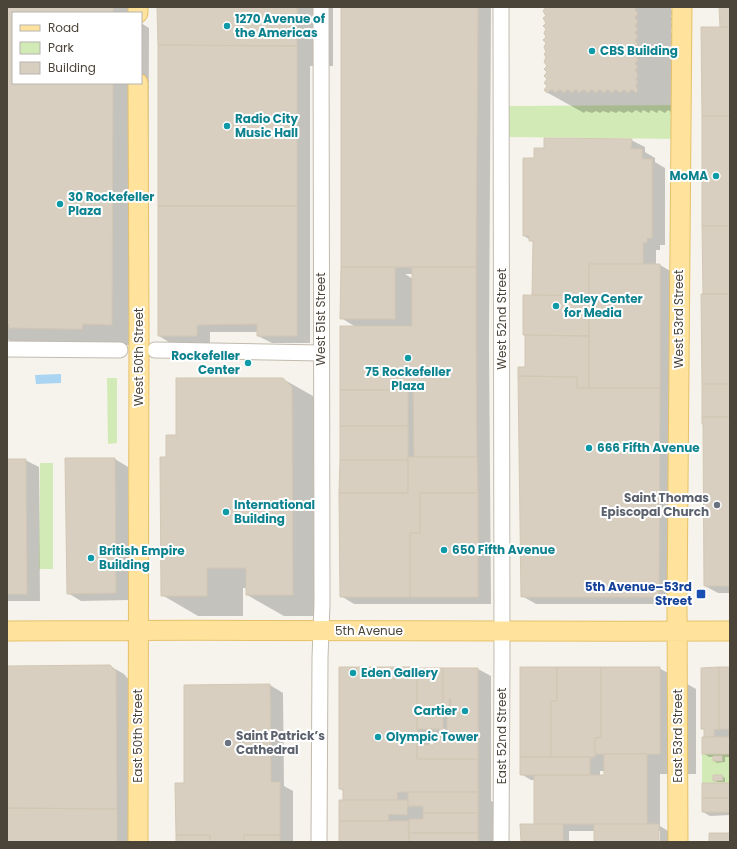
<svg xmlns="http://www.w3.org/2000/svg" width="737" height="849" font-family="Poppins,sans-serif">
	<rect width="100%" height="100%" fill="#f6f3ec"/>
	<path fill="#d2eab5" d="M680,105V139L501,137V106Z
		M107,378H117V443L108,444Z
		M40,463H53V569H39Z
		M702,754H730V783H702Z"/>
	<path fill="#a9d4f2" d="M61,374V383L36,384L35,375Z"/>
	<path fill="#0003" fill-rule="evenodd" d="M7,7H134V13H13V83H141V23L149,28L148,345H18L7,339Z
		M159,7H333V66H310V343H272L258,336V332H210V343L172,344L159,336Z
		M342,7H491L489,343L491,604H354L341,596L356,327L341,318ZM405,274H413V279Z
		M547,7H671V9L673,12L671,17L673,19L671,22L674,27L671,29V32L674,35L671,40L674,42L671,45V48L674,50L671,55L674,58L671,63L674,66L671,70L674,73L671,76L674,81L671,86L674,88L671,91L674,96L672,98V101L674,104L673,113L668,110L665,113L659,110L657,113L651,110L649,113L643,110L641,113L636,110L632,113L628,111L624,113L619,111L616,113L611,111L609,113L603,111L600,113L596,111L592,113L586,111L584,113L548,93L545,90L548,86V81L545,76L548,71Z
		M720,7H730V593H718L705,586L706,295L724,28Z
		M631,140L645,147V152L655,158V162L665,168V245H660V250H656V265H660L679,276L672,604H536L522,596L526,368V336L524,335L536,296L533,294L534,242L524,236L535,159Z
		M283,379L320,400L329,616H284L247,595V588H243V616H198L162,595L167,458L177,436Z
		M115,459L128,467L129,600L81,601L68,593Z
		M7,460H25L39,467L40,601H7Z
		M110,666L124,674L129,680V842H7V667Z
		M659,668L696,689V774H660V826L668,831V842H660V831H658V842H595V831H569V842H522L537,825L535,780H531L521,774ZM600,771H605V776H600Z
		M730,668V757H725V762L717,763L714,761V757H709L703,753L705,730L702,729Z
		M417,669H478L491,676V801L497,804V842H340L347,801L344,791L340,789ZM439,726L448,731V734L438,728ZM430,736L435,738V746H430Z
		M270,685L283,693L284,786L293,791V842H177L185,784V686Z
		M722,776L725,778V782H717L714,780Z
		M730,784V815L710,816L703,812Z"/>
	<path fill="#d8cfc1" stroke="#d3c7b4" d="M7,7H113V13H13V83H113L112,325L83,324L82,329H67L9,328V324H7Z
		M157,7H297V46L158,45Z
		M341,7H478L476,267H341Z
		M546,7H636L635,10L638,13L635,18L638,21L635,26L638,29L635,33L638,36L635,41L638,44L635,49L638,52L635,54L638,59L635,64L638,67L635,70L638,75L636,79L638,82L636,85V87L638,90L636,93L633,90H630L628,93L625,90H623L620,93L617,90H614L612,93L609,90H606L604,93L601,90H598L596,93L593,90H590L588,93L585,90H582L579,93L577,90H574L572,93L569,90H566L564,93L561,90H558L555,93L553,90H550L547,93L544,90L547,86L544,83L547,79L544,76L547,72L544,69L547,66L544,62L546,57L544,54L546,52L544,47L546,43L543,40L546,37L544,33L546,29L543,26L546,23L543,18L546,16L543,11Z
		M719,7H730V27H720Z
		M701,27H730V116H702Z
		M158,45L297,46V206H158Z
		M702,116H730V226H702Z
		M544,138L632,139L631,149H642V159H652V238H647V242L643,243V264H589V296L532,295L533,241H529V236H523V158H534V148H544Z
		M158,206H297V336H257V324L197,325V336H158Z
		M702,226H730V294H703Z
		M589,264H660V388H589Z
		M341,267H395V319H340Z
		M412,267H476V335L477,457H414L413,390H340V326H412Z
		M701,294H730V384H702Z
		M523,295L589,296V336L523,335Z
		M525,335L589,336V388H577V377L518,376V367H525Z
		M518,376L577,377V388H660L659,597H521Z
		M176,378H283L292,387L293,595H246V568H207V596H161L160,457H166V435H176Z
		M702,384H730V417H702Z
		M340,390H408V426H340Z
		M702,417H730V586H704L703,424H702Z
		M340,426H408V460H340Z
		M408,457H477L478,493H420V533H410V597H340L339,493H408Z
		M65,458H115L116,593L67,594Z
		M7,459H26L27,594H7Z
		M340,460H408V493H339Z
		M420,493H478V597H410V533H420Z
		M110,665L116,671L117,809L7,808V666Z
		M339,667H417V759H478V792H397L398,800H343V789H339Z
		M520,667H557V701H551V757H520Z
		M557,667H601V737L595,738V757H551V701H557Z
		M601,667H660V754H595V738L601,737Z
		M719,667V729L714,730V737H704V729H701V668Z
		M719,667H730V729H719Z
		M417,668H443V729H417Z
		M443,668H478V759H417V745H434V737H447V716H451V699H449V707L443,706Z
		M270,684L271,782H280V835H244V842H210V835H176L175,783H184V685Z
		M702,737H730V754H702Z
		M604,754H647V824H534V775H604Z
		M713,756H722V761H713Z
		M520,757H590V775H520Z
		M713,775H722L723,780L713,781Z
		M702,783H730V798H702Z
		M408,792H478V813H423V806H408Z
		M702,798H730V812H702Z
		M339,800H408V807H407V815L389,814L388,821H339Z
		M7,808L117,809V842H7Z
		M423,813H478V833H409V819H423Z
		M339,821H408L409,842H339Z
		M520,824H563V841H521Z
		M594,824H659V842H594Z
		M409,833H478V842H409Z
		M709,833H730V842H709Z
		M176,835H210V842H176Z
		M244,835H280V842H244Z
		M521,841H570V842H521Z"/>
	<g fill="none" stroke-linecap="round" stroke-linejoin="round">
		<defs>
			<path id="minor" d="M7,349L120,350
				M155,350L321,353
				M319,842L320,658L322,604L321,7
				M501,842L502,658L501,7"/>
			<path id="major" d="M138,7V13
				M7,631C248,629 489,632 730,631
				M138,842L139,325L138,83
				M678,842L677,608L682,7"/>
		</defs>
		<use href="#minor" stroke="#c2bbae" stroke-width="17"/>
		<use href="#major" stroke="#e6c16a" stroke-width="21"/>
		<use href="#minor" stroke="#fff" stroke-width="15"/>
		<use href="#major" stroke="#ffe39c" stroke-width="19"/>
	</g>
	<g fill="#0f9aa8" stroke="#fff" stroke-width="1.5">
		<circle cx="227" cy="26" r="4"/>
		<circle cx="592" cy="51" r="4"/>
		<circle cx="227" cy="126" r="4"/>
		<circle cx="716" cy="176" r="4"/>
		<circle cx="60" cy="204" r="4"/>
		<circle cx="556" cy="306" r="4"/>
		<circle cx="408" cy="358" r="4"/>
		<circle cx="248" cy="363" r="4"/>
		<circle cx="589" cy="448" r="4"/>
		<circle cx="226" cy="512" r="4"/>
		<circle cx="444" cy="550" r="4"/>
		<circle cx="91" cy="558" r="4"/>
		<circle cx="353" cy="673" r="4"/>
		<circle cx="465" cy="711" r="4"/>
		<circle cx="378" cy="737" r="4"/>
	</g>
	<g fill="#6b7280" stroke="#fff" stroke-width="1.5">
		<circle cx="717" cy="505" r="4"/>
		<circle cx="228" cy="743" r="4"/>
	</g>
	<rect fill="#1a4fb4" stroke="#fff" stroke-width="1.5" x="696" y="589" width="10" height="10" rx="2"/>
	<g text-anchor="middle" stroke-width="4" stroke-linejoin="round" paint-order="stroke">
		<g font-size="12" font-weight="bold" fill="#0d838f" stroke="#fff" text-anchor="start">
			<text x="235" y="23">1270 Avenue of<tspan x="235" dy="14">the Americas</tspan></text>
			<text x="600" y="55">CBS Building</text>
			<text x="235" y="123">Radio City<tspan x="235" dy="14">Music Hall</tspan></text>
			<text x="708" y="180" text-anchor="end">MoMA</text>
			<text x="68" y="201">30 Rockefeller<tspan x="68" dy="14">Plaza</tspan></text>
			<text x="564" y="303">Paley Center<tspan x="564" dy="14">for Media</tspan></text>
			<text x="240" y="360" text-anchor="end">Rockefeller<tspan x="240" dy="14">Center</tspan></text>
			<text x="408" y="376" text-anchor="middle">75 Rockefeller<tspan x="408" dy="14">Plaza</tspan></text>
			<text x="597" y="452">666 Fifth Avenue</text>
			<text x="234" y="509">International<tspan x="234" dy="14">Building</tspan></text>
			<text x="452" y="554">650 Fifth Avenue</text>
			<text x="99" y="555">British Empire<tspan x="99" dy="14">Building</tspan></text>
			<text x="361" y="677">Eden Gallery</text>
			<text x="457" y="715" text-anchor="end">Cartier</text>
			<text x="386" y="741">Olympic Tower</text>
		</g>
		<g font-size="12" fill="#4b4439" stroke="#fff">
			<text transform="translate(321 319) rotate(-90)" y="4">West 51st Street</text>
			<text transform="translate(502 319) rotate(-90)" y="4">West 52nd Street</text>
			<text transform="translate(679 319) rotate(-90)" y="4">West 53rd Street</text>
			<text transform="translate(139 357) rotate(-90)" y="4">West 50th Street</text>
			<text x="369" y="635">5th Avenue</text>
			<text transform="translate(138 736) rotate(-90)" y="4">East 50th Street</text>
			<text transform="translate(502 736) rotate(-90)" y="4">East 52nd Street</text>
			<text transform="translate(678 736) rotate(-90)" y="4">East 53rd Street</text>
		</g>
		<g font-size="12" font-weight="bold" fill="#5b616d" stroke="#fff" text-anchor="end">
			<text x="709" y="502">Saint Thomas<tspan x="709" dy="14">Episcopal Church</tspan></text>
			<text x="236" y="740" text-anchor="start">Saint Patrick’s<tspan x="236" dy="14">Cathedral</tspan></text>
		</g>
		<g font-size="12" font-weight="bold" fill="#164399" stroke="#fff" text-anchor="end">
			<text x="692" y="591">5th Avenue–53rd<tspan x="692" dy="14">Street</tspan></text>
		</g>
	</g>
	<rect width="737" height="849" fill="none" stroke="#4b4439" stroke-width="16"/>
	<rect x="12" y="12" width="130" height="72" fill="#ffffff" stroke="#b7b4b0"/>
	<rect x="20" y="25" width="20" height="6" fill="#ffe39c" stroke="#b7b4b0"/>
	<text x="48" y="32" font-size="12" fill="#4b4439">Road</text>
	<rect x="20" y="42" width="20" height="12" fill="#d2eab5" stroke="#b7b4b0"/>
	<text x="48" y="52" font-size="12" fill="#4b4439">Park</text>
	<rect x="20" y="62" width="20" height="12" fill="#d8cfc1" stroke="#b7b4b0"/>
	<text x="48" y="72" font-size="12" fill="#4b4439">Building</text>
</svg>
